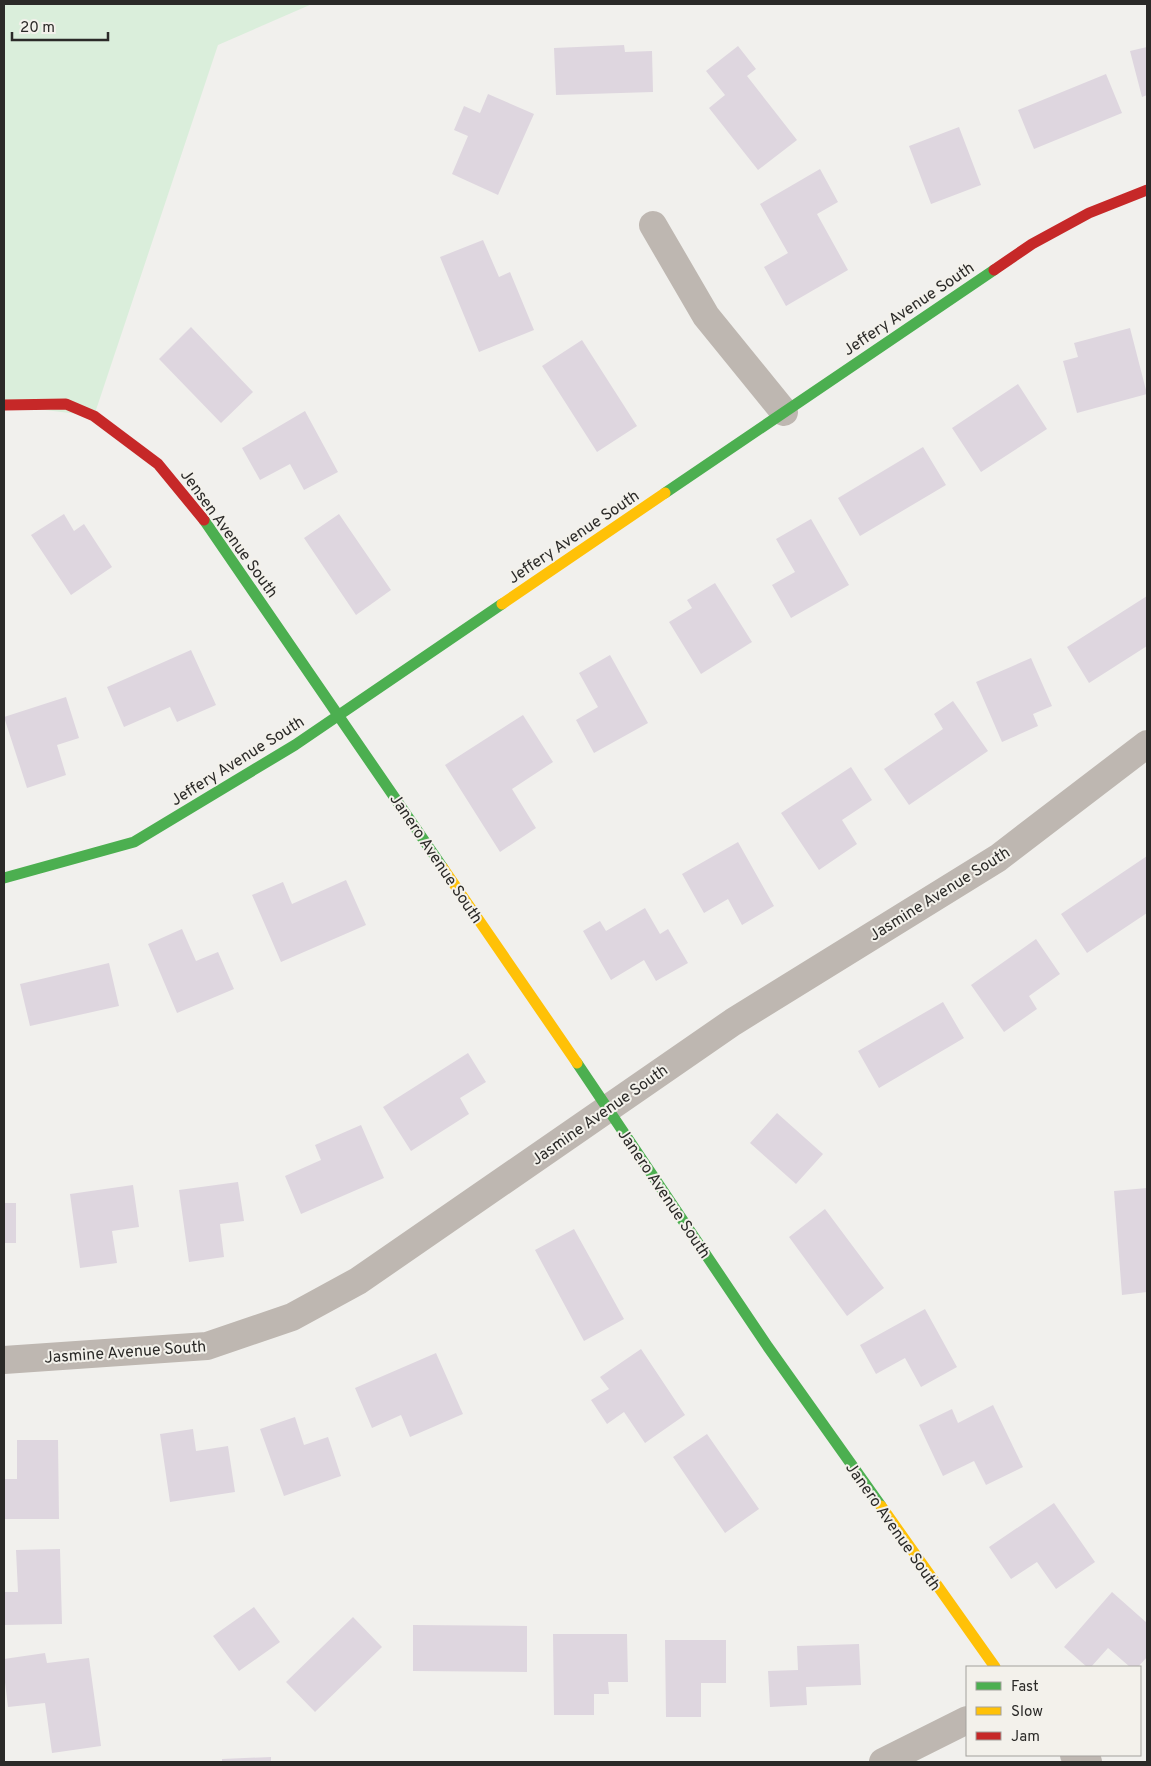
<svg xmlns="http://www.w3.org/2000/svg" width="1151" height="1766" font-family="Overpass,sans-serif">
	<rect width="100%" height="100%" fill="#f1f0ed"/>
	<path fill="#daeedb" d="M4,4H312L218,45L94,416L4,405Z"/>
	<path fill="#ded6df" d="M624,45L625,52L652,51L653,92L556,95L554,48Z
		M738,46L756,69L747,76L797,140L758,170L709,108L725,95L706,71Z
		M1147,47V95L1142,97L1130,51Z
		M1106,74L1122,113L1034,149L1018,110Z
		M488,94L534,114L498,195L452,174L468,136L454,130L464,106L480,113Z
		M959,127L981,185L931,204L909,146Z
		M820,169L838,202L817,214L848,270L786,306L764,267L788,253L760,204Z
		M483,240L499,277L510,272L534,330L479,352L440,257Z
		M191,327L253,392L221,423L159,359Z
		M1130,328L1147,394L1077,413L1063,361L1078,357L1074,343Z
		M582,340L637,426L597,452L542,366Z
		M1018,384L1047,429L981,472L952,428Z
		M305,411L338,472L304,490L290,464L260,480L242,448Z
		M923,447L946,485L860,536L838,498Z
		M64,514L74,531L84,524L112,567L71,595L31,535Z
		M339,514L391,590L356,615L304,538Z
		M811,519L849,585L791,618L772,585L795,572L776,539Z
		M715,583L752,642L701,674L669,622L692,608L687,600Z
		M1147,596V646L1089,683L1067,647Z
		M191,650L216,705L177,722L170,707L124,727L107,687Z
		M610,655L648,723L594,753L576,720L598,707L579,673Z
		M1031,658L1052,706L1033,714L1038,726L1002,742L976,682Z
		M66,697L79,738L57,745L66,775L27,788L4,717Z
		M953,701L988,751L909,805L884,769L943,729L934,714Z
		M523,715L553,762L512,789L536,828L500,852L445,765Z
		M851,767L872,800L842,820L857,844L819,870L781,813Z
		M738,842L774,906L742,925L728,899L704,913L682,874Z
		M1147,856V913L1087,953L1061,914Z
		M346,880L366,925L281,962L252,895L283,882L292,904Z
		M645,908L660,934L668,929L688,963L656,981L644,960L611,980L583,931L600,921L606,931Z
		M182,929L196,961L218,952L234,989L177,1013L148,944Z
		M1036,939L1060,974L1029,996L1037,1009L1004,1032L971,985Z
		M109,963L119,1006L30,1026L20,984Z
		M943,1002L964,1038L879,1088L858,1051Z
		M468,1053L486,1082L460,1098L469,1114L411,1151L383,1107Z
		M777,1113L823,1154L796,1184L750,1143Z
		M361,1125L384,1178L301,1214L285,1176L321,1160L315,1145Z
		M238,1182L244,1221L220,1224L224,1257L189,1262L179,1190Z
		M133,1185L139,1227L112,1231L117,1263L80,1268L70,1194Z
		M1147,1188V1292L1122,1295L1114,1191Z
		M4,1203H16V1243H4Z
		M825,1209L884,1288L847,1316L789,1237Z
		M574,1229L624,1319L584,1341L535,1250Z
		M925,1309L957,1367L921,1387L905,1358L876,1374L860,1345Z
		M641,1349L685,1415L645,1443L624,1412L607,1424L591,1400L609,1389L600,1377Z
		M436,1353L463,1414L410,1437L401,1415L372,1428L355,1388Z
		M993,1405L1023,1467L986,1485L974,1461L943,1476L919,1425L952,1409L958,1423Z
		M295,1417L304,1445L328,1437L341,1476L284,1496L260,1429Z
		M193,1429L196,1451L228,1446L235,1492L170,1502L160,1434Z
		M707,1434L759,1509L725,1533L673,1457Z
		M17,1440H58L59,1519H4V1479H17Z
		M1054,1503L1095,1562L1056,1589L1037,1562L1011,1579L989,1547Z
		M60,1549L62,1624L4,1625V1592H18L16,1550Z
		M1112,1592L1147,1623V1657L1138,1667H1130L1108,1648L1091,1667H1087L1064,1647Z
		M254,1607L280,1642L239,1671L213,1636Z
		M353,1617L382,1647L315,1712L286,1682Z
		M413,1625L527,1626V1672L413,1671Z
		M553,1634H627L628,1682H608L609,1694H594V1715H554Z
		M665,1640H726V1683H701V1717H666Z
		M859,1644L861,1685L806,1687L807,1705L770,1707L768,1671L798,1670L797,1646Z
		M45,1653L47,1663L89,1658L101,1746L52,1753L45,1703L8,1707L4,1674V1659Z
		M271,1757V1762H222V1759Z"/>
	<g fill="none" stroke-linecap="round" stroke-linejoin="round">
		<path stroke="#beb7b1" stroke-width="28" d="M653,225L706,316L784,412
			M4,1360L207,1346L292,1317L358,1281L733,1022L998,858L1147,744
			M1074,1755L1088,1762
			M883,1762L967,1720"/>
		<path stroke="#4caf50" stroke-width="11" d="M665,493L994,270
			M204,520L443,868
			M4,878L134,842L295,745L502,604
			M577,1063L768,1347L881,1506"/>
		<path stroke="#ffc107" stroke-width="11" d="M502,604L665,493
			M443,868L577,1063
			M881,1506L995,1667"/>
		<path stroke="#c62828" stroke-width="11" d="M994,270L1032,244L1089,213L1147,190
			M4,405L66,404L94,416L158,464L204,520"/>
	</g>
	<g text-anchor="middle" stroke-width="4" stroke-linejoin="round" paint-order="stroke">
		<g font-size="16" fill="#2b2a28" stroke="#f3f1eb">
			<text transform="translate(908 308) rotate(-34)" y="6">Jeffery Avenue South</text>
			<text transform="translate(230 533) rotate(54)" y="6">Jensen Avenue South</text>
			<text transform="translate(573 536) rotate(-34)" y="6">Jeffery Avenue South</text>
			<text transform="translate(237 760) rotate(-32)" y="6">Jeffery Avenue South</text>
			<text transform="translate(437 858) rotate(56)" y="6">Janero Avenue South</text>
			<text transform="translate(939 893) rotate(-32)" y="6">Jasmine Avenue South</text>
			<text transform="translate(599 1114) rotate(-35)" y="6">Jasmine Avenue South</text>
			<text transform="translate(665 1193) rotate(56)" y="6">Janero Avenue South</text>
			<text transform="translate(125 1351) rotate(-4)" y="6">Jasmine Avenue South</text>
			<text transform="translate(894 1526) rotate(55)" y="6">Janero Avenue South</text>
		</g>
	</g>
	<rect width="1151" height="1766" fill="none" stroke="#2b2a28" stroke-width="10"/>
	<rect x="966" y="1666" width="175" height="90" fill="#f3f1eb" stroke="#a3a19d"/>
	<rect x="976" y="1682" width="25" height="8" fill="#4caf50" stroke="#a3a19d"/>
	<text x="1011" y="1691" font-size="15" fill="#2b2a28">Fast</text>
	<rect x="976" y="1707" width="25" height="8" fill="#ffc107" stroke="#a3a19d"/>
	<text x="1011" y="1716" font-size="15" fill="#2b2a28">Slow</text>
	<rect x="976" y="1732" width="25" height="8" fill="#c62828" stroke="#a3a19d"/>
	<text x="1011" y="1741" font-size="15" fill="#2b2a28">Jam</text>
	<path d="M12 32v8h96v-8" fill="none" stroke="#2b2a28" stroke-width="2.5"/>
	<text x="20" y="32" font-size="15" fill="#2b2a28" stroke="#f3f1eb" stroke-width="4" paint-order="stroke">20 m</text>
</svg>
